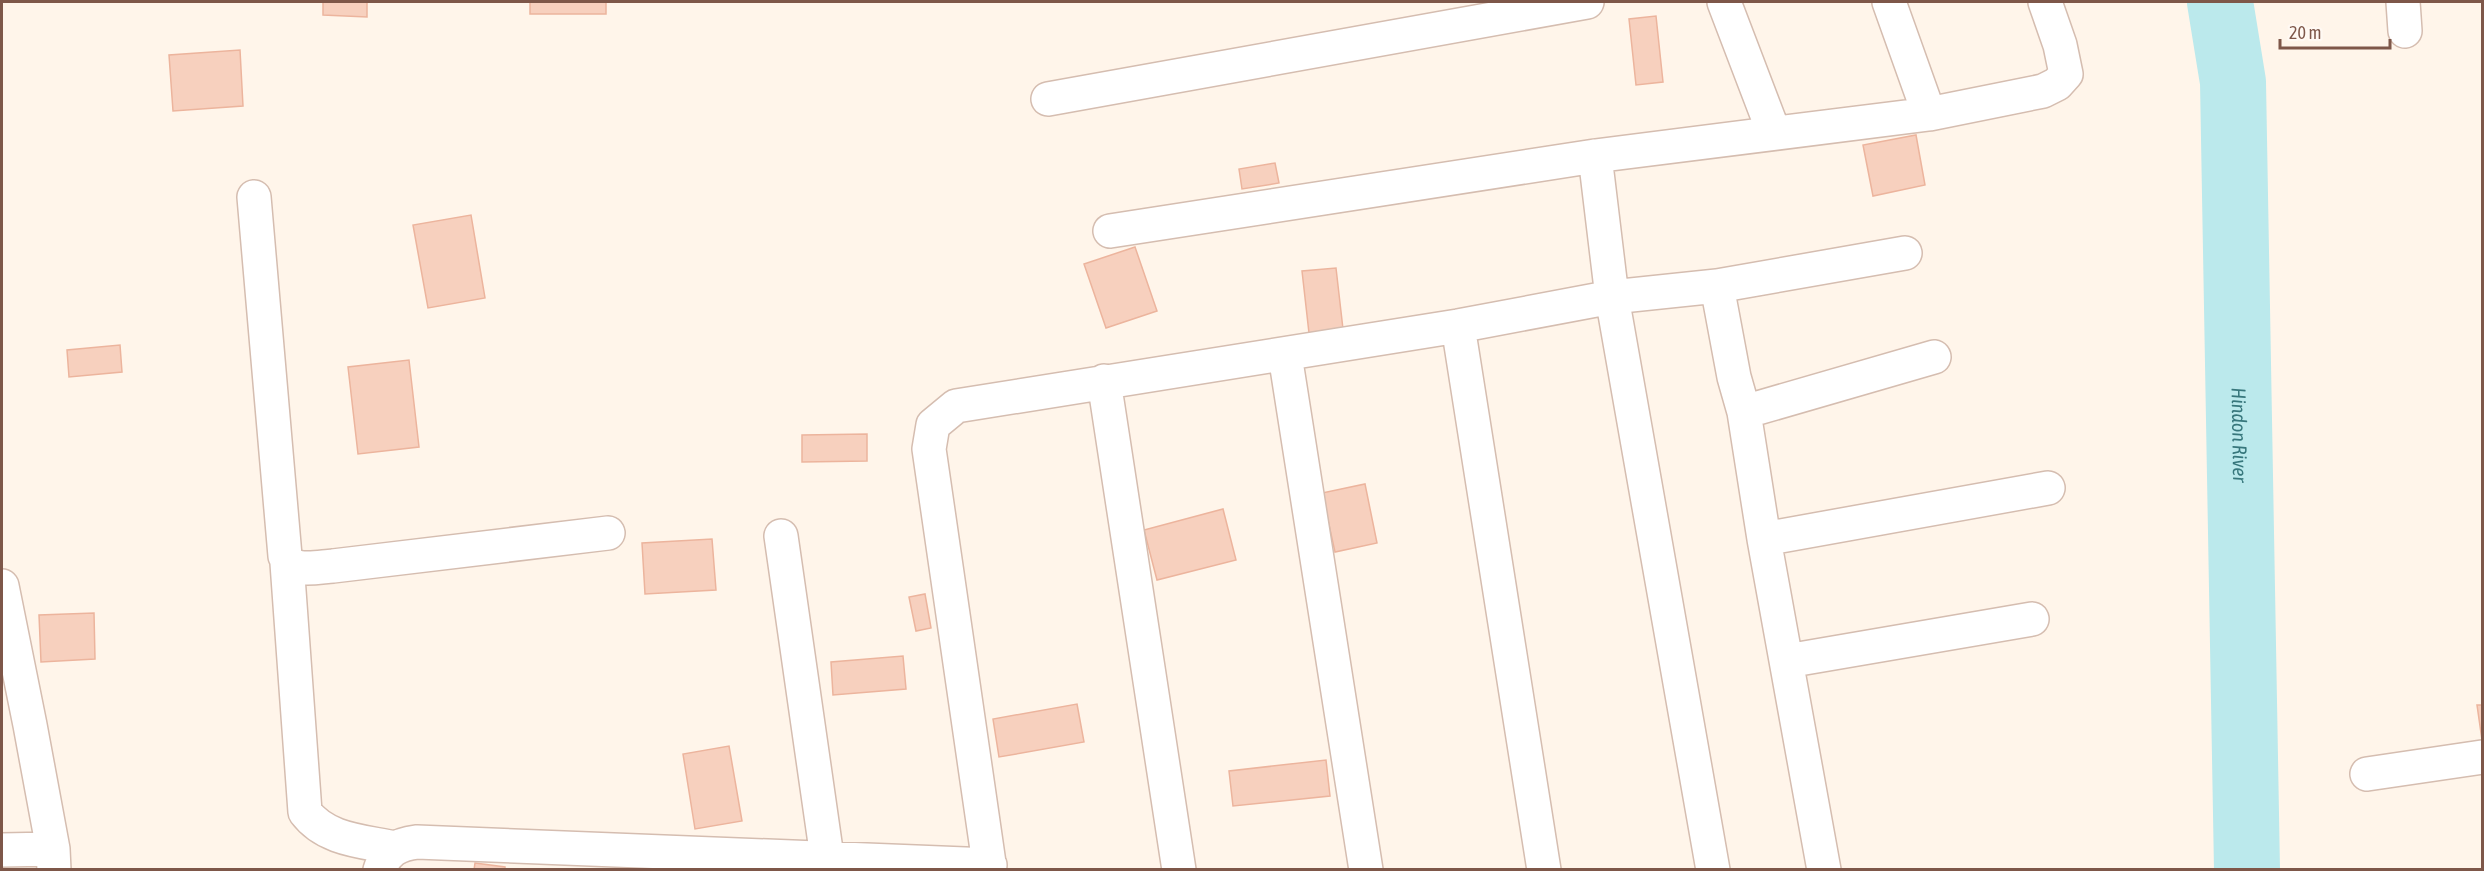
<svg xmlns="http://www.w3.org/2000/svg" width="2484" height="871" font-family="'Asap Condensed',sans-serif">
	<rect width="100%" height="100%" fill="#fff5ea"/>
	<g fill="none" stroke-linecap="round" stroke-linejoin="round">
		<path stroke="#bbe9ec" stroke-width="66" id="s1" d="M2220,2L2233,82L2247,870"/>
	</g>
	<path fill="#f7d0be" stroke="#ecb49d" stroke-width="1.5" d="M323,2H367V17L323,15Z
		M530,2H606V14H530Z
		M1656,16L1663,82L1636,85L1629,19Z
		M240,50L243,106L173,111L169,55Z
		M1916,135L1925,185L1873,196L1863,145Z
		M1275,163L1279,183L1242,189L1239,169Z
		M471,215L485,298L428,308L413,225Z
		M1135,247L1157,311L1106,328L1084,264Z
		M1336,268L1343,329L1309,333L1302,271Z
		M120,345L122,372L69,377L67,350Z
		M409,360L419,447L358,454L348,367Z
		M867,434V461L802,462V435Z
		M1365,484L1377,543L1335,552L1322,493Z
		M1223,509L1236,560L1157,580L1144,530Z
		M712,539L716,590L645,594L642,543Z
		M925,594L931,628L916,631L909,597Z
		M94,613L95,659L41,662L39,615Z
		M903,656L906,689L833,695L831,662Z
		M1077,704L1084,742L999,757L993,719Z
		M2477,705H2482V740Z
		M729,746L742,821L695,829L683,754Z
		M1326,760L1330,796L1233,806L1229,771Z
		M475,863L505,867V870H474Z"/>
	<g fill="none" stroke-linecap="round" stroke-linejoin="round">
		<defs>
			<path id="minor" d="M1724,2L1774,133
				M1889,2L1929,114
				M2403,2L2405,31
				M1048,99L1587,2
				M1595,156L1612,297L1713,870
				M254,197L285,556C292,574 317,567 333,566L608,533
				M1110,231L1595,156L1929,114L2043,91L2057,84L2066,74L2060,45L2045,2
				M1717,286L1905,253
				M1458,326L1544,870
				M1285,355L1366,870
				M1104,381L1179,870
				M1744,412L1934,357
				M781,536L827,857
				M1764,539L2048,488
				M287,563L305,812C326,840 362,841 395,848
				M2,586L30,725L53,849L54,870
				M1787,661L2032,619
				M2367,774L2482,757
				M2,850L53,849
				M380,870C385,851 399,844 417,842L990,865
				M990,870L929,449L933,425L956,406L1458,326L1612,297L1717,286L1734,377L1744,412L1764,539L1824,870"/>
		</defs>
		<use href="#minor" stroke="#d5bdb0" stroke-width="36"/>
		<use href="#minor" stroke="#fff" stroke-width="33"/>
	</g>
	<g text-anchor="middle" stroke-width="4.5" stroke-linejoin="round" paint-order="stroke">
		<g font-size="20" font-style="italic" fill="#37777c" stroke="#fff9f3">
			<text dy="7" stroke="none"><textPath href="#s1" startOffset="434">Hindon River</textPath></text>
		</g>
	</g>
	<rect width="2484" height="871" fill="none" stroke="#7e5749" stroke-width="6"/>
	<path d="M2280 39v9h110v-9" fill="none" stroke="#7e5749" stroke-width="3"/>
	<text x="2289" y="39" font-size="18" fill="#7e5749" stroke="#fff9f3" stroke-width="4.5" paint-order="stroke">20 m</text>
</svg>
